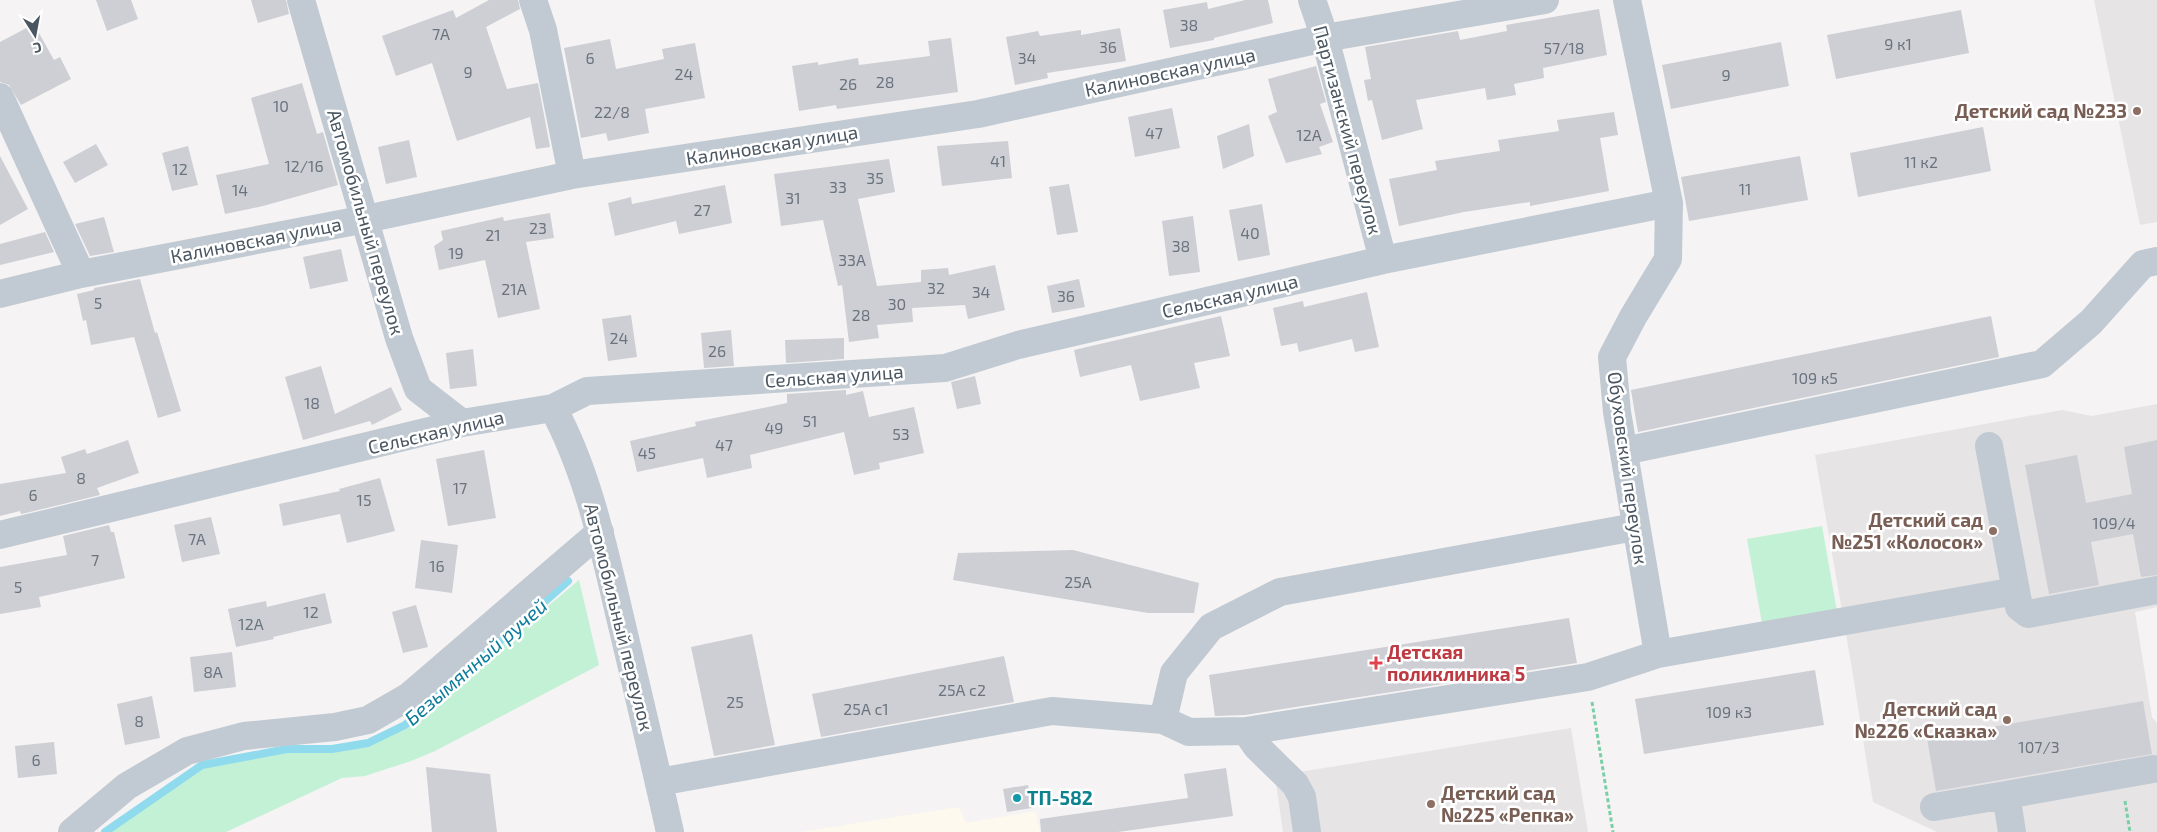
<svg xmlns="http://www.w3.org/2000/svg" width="2157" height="832" font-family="'Exo 2',sans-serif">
	<rect width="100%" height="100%" fill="#f5f3f3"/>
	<path fill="#fdf9ef" d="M959,807L966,823L1036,811L1040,832H800Z"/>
	<path fill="#e6e4e5" d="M2094,0H2157V222L2140,225Z
		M2157,404V607L2135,612L2152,717L2157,723V832H1937L1873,802L1851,663L1815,455L2062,410L2092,416Z
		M1571,728L1588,832H1283L1275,776Z"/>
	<path fill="#c3f1d5" d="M1822,526L1838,617L1763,629L1747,539Z
		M579,580L599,665L435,751L411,761L365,776L342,778L226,832H109L206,764L278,749L324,753L363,747L408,724Z"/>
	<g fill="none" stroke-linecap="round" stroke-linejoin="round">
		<path stroke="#90daee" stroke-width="8" d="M105,832L202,765L287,749H332L368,743L405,725L568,581"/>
	</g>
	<path fill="#cdcfd5" d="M96,0H131L138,19L107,31Z
		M251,0H286L289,14L258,23Z
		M489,0H518L520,9L486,27L507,89L538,83L550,147L536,149L530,117L457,141L432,63L396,76L382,36L453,10L456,18Z
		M1245,0H1268L1273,23L1214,38V40L1170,48L1163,10L1207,2L1208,9Z
		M1599,9L1607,55L1543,68L1544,78L1514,84L1516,95L1487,100L1485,88L1416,100L1423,129L1382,140L1372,100L1368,101L1364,80L1371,79L1365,47L1458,31L1460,40L1507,31L1506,25Z
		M1961,10L1969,53L1836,79L1827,35Z
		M34,24L54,60L60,57L71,79L21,105L9,85L0,82V42Z
		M1120,28L1126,61L1047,73L1048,78L1015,85L1006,37L1038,31L1040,36L1081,30V35Z
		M951,38L958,92L837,109L836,105L799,111L792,66L818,62V65L858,58L859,65L930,56L928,41Z
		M610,39L616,69L664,59L662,49L695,43L705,98L645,109L649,133L608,141L606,133L581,138L564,48Z
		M1781,42L1789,86L1671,109L1662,65Z
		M1316,66L1326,102L1320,104L1333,142L1319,147L1322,154L1286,163L1268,116L1277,112L1268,79Z
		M302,83L317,134L323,132L338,185L263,206L225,214L216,175L269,164L251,98Z
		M1172,108L1180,148L1135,157L1128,117Z
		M1614,112L1618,135L1600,138L1609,191L1530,206V202L1464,212L1399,226L1389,179L1437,170L1435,161L1500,151L1498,140L1559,131L1557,120Z
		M1249,124L1254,156L1223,169L1217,136Z
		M1983,127L1991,171L1858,197L1850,153Z
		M409,140L417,177L386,184L378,147Z
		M1008,141L1012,178L942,186L937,146Z
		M96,144L108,165L75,183L63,162Z
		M188,146L198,185L172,191L162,153Z
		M0,156L28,209L0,225Z
		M1800,156L1808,200L1689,221L1681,177Z
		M889,159L895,192L858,199L877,286L921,282V270L948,268L949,275L995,265L1005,310L968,319L965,305L912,308L913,322L877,325L879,338L849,342L842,285L838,286L823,220L781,226L774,174Z
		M1069,184L1078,232L1057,235L1049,187Z
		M725,185L732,223L679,234L676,221L615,236L608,203L631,197L632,204Z
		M1262,204L1270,255L1238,261L1229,210Z
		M550,213L554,238L526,242L540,309L498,318L485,260L439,270L434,246L443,240L441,231L503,217L504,221Z
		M1193,216L1200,272L1169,276L1162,221Z
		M104,217L114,252L90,256L75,224Z
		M45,232L54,252L0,265V244Z
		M341,249L348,281L310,289L303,257Z
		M140,279L155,333L157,332L181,411L158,418L134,337L91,345L86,320L83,321L77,294L94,290V288Z
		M1079,279L1085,307L1052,313L1047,286Z
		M1367,292L1379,347L1355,352L1352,339L1299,352L1297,343L1281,346L1273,308L1303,301L1304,307Z
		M631,315L637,357L608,361L602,319Z
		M1221,316L1230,356L1194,363L1200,388L1140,401L1131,365L1080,377L1074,350Z
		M1991,316L1999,357L1638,432L1631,390Z
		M731,330L734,366L704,368L701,333Z
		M844,338V359L786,363L785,340Z
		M473,349L477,386L450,389L446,353Z
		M321,366L335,414L391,387L402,410L372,425L370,421L303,440L285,377Z
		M975,376L981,404L957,409L951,382Z
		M846,390V395L863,391L869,417L914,407L924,453L879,463L880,469L854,475L844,432L750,455L752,468L707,478L703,458L637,472L630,441L696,426L695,422L787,403V394Z
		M128,440L139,473L97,488L100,495L26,513L21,514L20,511L0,516V484L66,473L61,457L85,449L87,454Z
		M2157,440V575L2141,577L2133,534L2091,542L2099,585L2049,594L2025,465L2077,455L2086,503L2132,494L2124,447Z
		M484,450L496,518L448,526L436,459Z
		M380,478L395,531L347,543L340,514L283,526L279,504L340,491L339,489Z
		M211,517L220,554L182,562L174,525Z
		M109,525L111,532H114L125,578L39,597L41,607L0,614V567L67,555L63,536Z
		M421,540L458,545L452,593L415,588Z
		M1073,550L1199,583L1194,613H1148L953,580L958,553Z
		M325,593L332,623L273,637L274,639L236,647L228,609L266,601L267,607Z
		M416,605L428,647L403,653L392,612Z
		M1569,618L1577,663L1245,715L1215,716L1209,675Z
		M752,634L775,745L714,756L691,647Z
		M232,652L236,687L194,692L190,657Z
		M1004,656L1014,702L821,737L812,694Z
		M1815,670L1824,725L1644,754L1635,699Z
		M152,696L160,738L125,745L117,704Z
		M2143,701L2152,754L1936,791L1927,738Z
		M54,742L57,774L18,778L15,746Z
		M426,767L490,774L497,832H432Z
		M1226,768L1233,816L1118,832H1041L1040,819L1188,798L1184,774Z
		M1028,785L1032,808L1007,812L1003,789Z"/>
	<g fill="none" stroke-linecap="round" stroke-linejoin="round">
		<path stroke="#7ad0a6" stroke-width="3" stroke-dasharray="4 2.5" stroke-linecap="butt" d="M1592,702L1613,832
			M2125,801L2130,832"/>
		<path stroke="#c1cad2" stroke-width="28" d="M301,0L399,338L418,389L462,423
			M533,0L543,30L572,175
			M1312,0L1325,38L1383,260
			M1627,0L1669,203L1668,259L1633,317L1612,357L1617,412L1658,654
			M0,97L81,274
			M0,294L81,274L366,219L572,175L978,114L1325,38L1545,0
			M553,408C588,473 603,545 620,617C637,689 654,760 670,832
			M1624,451L2042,364L2091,322L2143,264L2157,261
			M0,535L462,423L553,408L587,391L945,368L1018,345L1383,260L1669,203
			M2016,591L2019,607L2028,614L2157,590
			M1163,720L1174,673L1211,627L1280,592L1635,527
			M1246,731L1257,747L1295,784L1302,797L1307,832
			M659,782L1052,711L1163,720L1189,732L1246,731L1588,677L1658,654L2016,591L1989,446
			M1934,807L2006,795
			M72,832L127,786L187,751L244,736L335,727L368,720L408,697L600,532
			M2012,832L2006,795L2153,769"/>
	</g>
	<g fill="#8d6e63" stroke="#fff" stroke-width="2">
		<circle cx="2137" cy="111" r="5"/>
		<circle cx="1993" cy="531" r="5"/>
		<circle cx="2007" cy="720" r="5"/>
		<circle cx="1431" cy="804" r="5"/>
	</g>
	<path fill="#e0444e" stroke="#fff" stroke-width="2" d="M1373.5 655.5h5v5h5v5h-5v5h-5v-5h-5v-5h5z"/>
	<circle fill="#0f9aa8" stroke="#fff" stroke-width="2" cx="1017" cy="798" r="5"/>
	<g text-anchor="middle" stroke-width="5" stroke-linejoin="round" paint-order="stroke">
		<g font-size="16" fill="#6b747e">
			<text x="1189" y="31">38</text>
			<text x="441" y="40">7А</text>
			<text x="1898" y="50">9 к1</text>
			<text x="1108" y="53">36</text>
			<text x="1564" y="54">57/18</text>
			<text x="590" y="64">6</text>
			<text x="1027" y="64">34</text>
			<text x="468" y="78">9</text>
			<text x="684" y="80">24</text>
			<text x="1726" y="81">9</text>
			<text x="885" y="88">28</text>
			<text x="848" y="90">26</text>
			<text x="281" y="112">10</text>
			<text x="612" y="118">22/8</text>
			<text x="1154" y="139">47</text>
			<text x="1309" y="141">12А</text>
			<text x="998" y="167">41</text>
			<text x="1921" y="168">11 к2</text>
			<text x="304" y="172">12/16</text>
			<text x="180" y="175">12</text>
			<text x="875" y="184">35</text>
			<text x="838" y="193">33</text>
			<text x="1745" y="195">11</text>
			<text x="240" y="196">14</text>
			<text x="793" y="204">31</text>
			<text x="702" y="216">27</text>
			<text x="538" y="234">23</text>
			<text x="1250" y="239">40</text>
			<text x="493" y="241">21</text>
			<text x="1181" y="252">38</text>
			<text x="456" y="259">19</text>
			<text x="852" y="266">33А</text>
			<text x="936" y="294">32</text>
			<text x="514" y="295">21А</text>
			<text x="981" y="298">34</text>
			<text x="1066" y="302">36</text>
			<text x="98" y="309">5</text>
			<text x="897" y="310">30</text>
			<text x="861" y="321">28</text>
			<text x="619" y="344">24</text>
			<text x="717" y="357">26</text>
			<text x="1815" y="384">109 к5</text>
			<text x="312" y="409">18</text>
			<text x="810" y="427">51</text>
			<text x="774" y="434">49</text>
			<text x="901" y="440">53</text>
			<text x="724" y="451">47</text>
			<text x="647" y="459">45</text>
			<text x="81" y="484">8</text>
			<text x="460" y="494">17</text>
			<text x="33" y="501">6</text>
			<text x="364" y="506">15</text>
			<text x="2114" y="529">109/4</text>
			<text x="197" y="545">7А</text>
			<text x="95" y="566">7</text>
			<text x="437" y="572">16</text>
			<text x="1078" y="588">25А</text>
			<text x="18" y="593">5</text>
			<text x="311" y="618">12</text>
			<text x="251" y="630">12А</text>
			<text x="213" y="678">8А</text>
			<text x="962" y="696">25А с2</text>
			<text x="735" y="708">25</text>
			<text x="866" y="715">25А с1</text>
			<text x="1729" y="718">109 к3</text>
			<text x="139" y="727">8</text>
			<text x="2039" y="753">107/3</text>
			<text x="36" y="766">6</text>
		</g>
		<g font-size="19" fill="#4a5661" stroke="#fff">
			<text transform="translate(1170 72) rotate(-12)" y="7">Калиновская улица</text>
			<text transform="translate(1348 130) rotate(75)" y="7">Партизанский переулок</text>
			<text transform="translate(772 145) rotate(-9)" y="7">Калиновская улица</text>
			<text transform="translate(366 222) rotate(74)" y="7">Автомобильный переулок</text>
			<text transform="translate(256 240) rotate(-11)" y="7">Калиновская улица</text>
			<text transform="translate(1230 296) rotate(-13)" y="7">Сельская улица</text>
			<text transform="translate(834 376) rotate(-4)" y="7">Сельская улица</text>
			<text transform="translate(436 432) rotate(-13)" y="7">Сельская улица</text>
			<text transform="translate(1628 468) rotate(82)" y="7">Обуховский переулок</text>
			<text transform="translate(619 617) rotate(76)" y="7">Автомобильный переулок</text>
		</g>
		<g font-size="19" font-weight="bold" fill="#785e54" stroke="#fff" text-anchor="end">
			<text x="2127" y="118">Детский сад №233</text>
			<text x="1983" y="527">Детский сад<tspan x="1983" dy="22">№251 «Колосок»</tspan></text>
			<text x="1997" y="716">Детский сад<tspan x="1997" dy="22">№226 «Сказка»</tspan></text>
			<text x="1441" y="800" text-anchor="start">Детский сад<tspan x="1441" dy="22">№225 «Репка»</tspan></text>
		</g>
		<g font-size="19" font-weight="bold" fill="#be3a42" stroke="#fff" text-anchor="start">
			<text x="1387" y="659">Детская<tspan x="1387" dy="22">поликлиника 5</tspan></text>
		</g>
		<g font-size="19" font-weight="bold" fill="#0d838f" stroke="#fff" text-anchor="start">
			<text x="1027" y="805">ТП-582</text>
		</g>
		<g font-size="20" font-style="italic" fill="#0c7c9b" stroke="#fff">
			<text transform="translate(476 662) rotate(-41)" y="7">Безымянный ручей</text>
		</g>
	</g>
	<g transform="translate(35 35) rotate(169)" stroke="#ffffff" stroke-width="4" paint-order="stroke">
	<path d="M0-4L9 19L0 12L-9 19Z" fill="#4a5661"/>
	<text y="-8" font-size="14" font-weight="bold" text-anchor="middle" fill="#4a5661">С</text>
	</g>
</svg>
